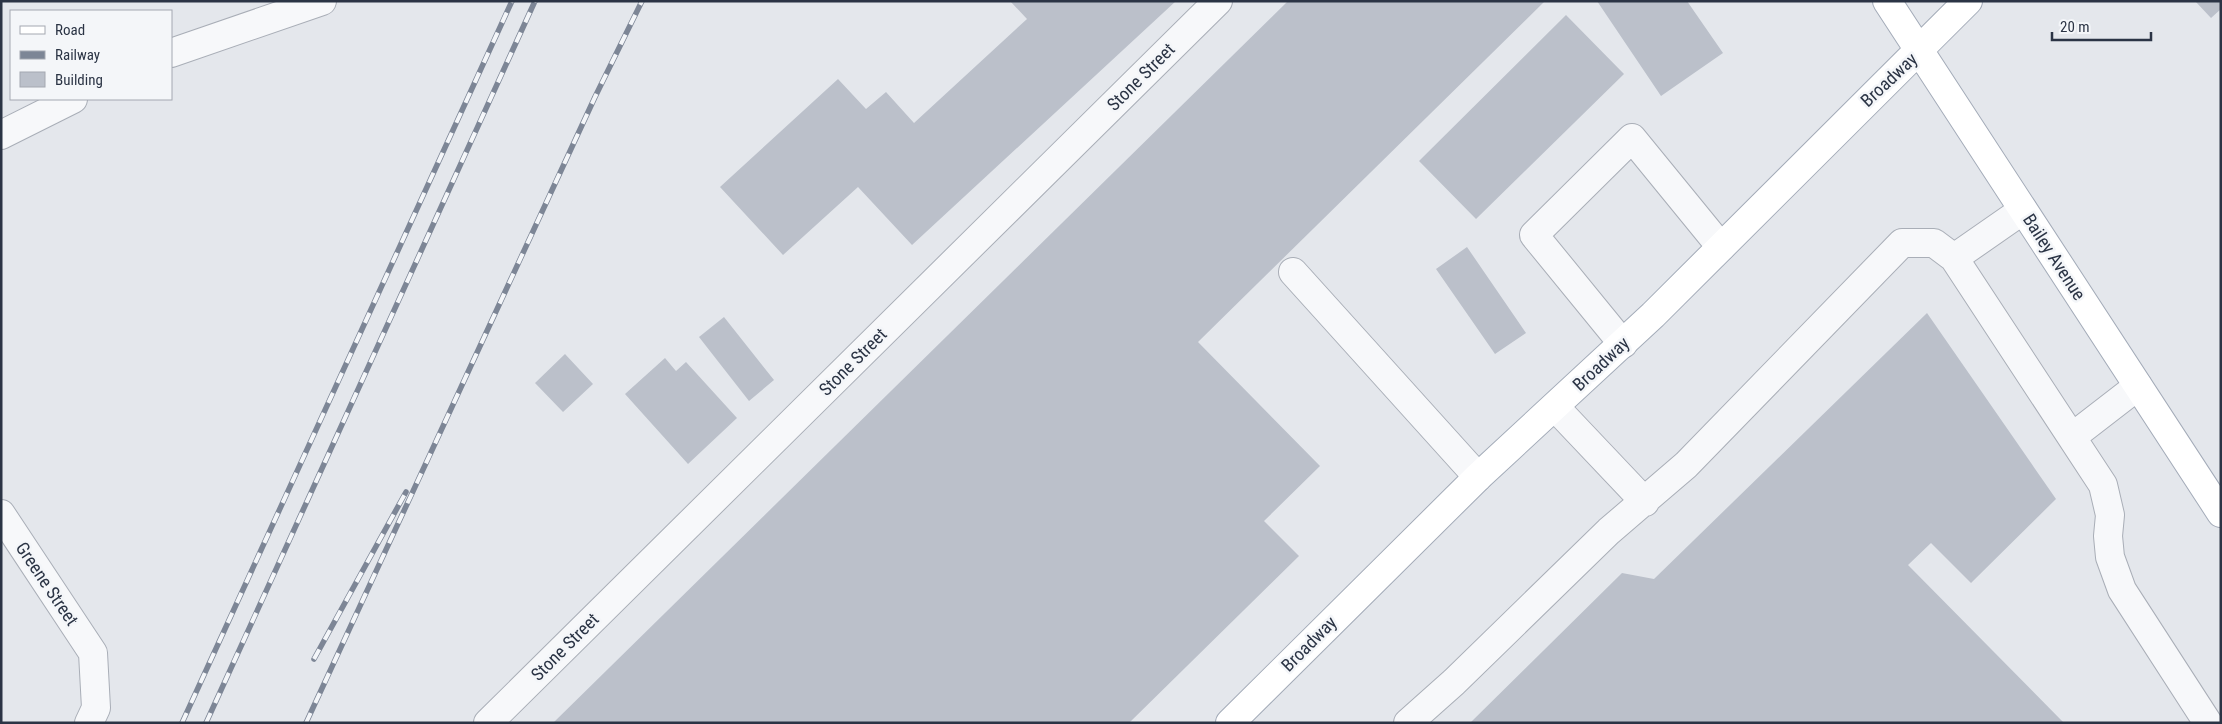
<svg xmlns="http://www.w3.org/2000/svg" width="2222" height="724" font-family="'Roboto Condensed',sans-serif">
	<rect width="100%" height="100%" fill="#e4e7ec"/>
	<path fill="#bbc0ca" d="M1010,1H1176L912,245L858,187L783,255L720,187L838,79L866,109L886,92L914,123L1027,19Z
		M1288,1H1545L1198,342L1320,466L1264,521L1299,556L1129,723H553Z
		M1597,1H1687L1723,53L1661,96Z
		M2195,1H2221V9L2211,18Z
		M1566,15L1624,74L1476,219L1419,161Z
		M1467,247L1526,333L1495,354L1436,269Z
		M1927,313L2056,499L1971,583L1931,543L1908,565L2064,723H1470L1622,573L1654,579Z
		M724,317L774,380L749,401L699,337Z
		M565,354L593,384L563,412L535,383Z
		M665,358L676,371L686,362L737,418L688,464L625,394Z"/>
	<g fill="none" stroke-linecap="round" stroke-linejoin="round">
		<defs>
			<path id="minor" d="M171,53L322,1
				M1,135L73,99
				M1954,258L2023,210
				M1293,272L1478,477
				M1623,344L1534,235L1632,138L1721,247
				M1555,407L1645,502
				M2072,437L2138,386
				M1,514L93,653L96,708L89,723
				M488,723L1218,1
				M1408,723L1454,682L1609,531L1686,465L1902,243H1934L1954,258L2103,485L2110,515L2108,536L2110,557L2122,590L2208,723"/>
			<path id="major" d="M1887,1L2221,513
				M1230,723L1478,477L1653,315L1968,1"/>
		</defs>
		<use href="#minor" stroke="#a9aeb7" stroke-width="30"/>
		<use href="#major" stroke="#a3abb8" stroke-width="30"/>
		<use href="#minor" stroke="#f7f8fa" stroke-width="28"/>
		<use href="#major" stroke="#fff" stroke-width="28"/>
		<defs>
			<path id="rail" d="M314,659L406,492
				M182,723L512,1
				M206,723L535,1
				M306,723L595,97L642,1"/>
		</defs>
		<use href="#rail" stroke="#7d8696" stroke-width="5.5"/>
		<use href="#rail" stroke="#f4f6f9" stroke-width="4" stroke-dasharray="11" stroke-linecap="butt"/>
	</g>
	<g text-anchor="middle" stroke-width="5" stroke-linejoin="round" paint-order="stroke">
		<g font-size="18" fill="#2b3445" stroke="#f4f6f9">
			<text transform="translate(1141 77) rotate(-45)" y="6">Stone Street</text>
			<text transform="translate(1889 80) rotate(-43)" y="6">Broadway</text>
			<text transform="translate(2054 257) rotate(57)" y="6">Bailey Avenue</text>
			<text transform="translate(853 362) rotate(-45)" y="6">Stone Street</text>
			<text transform="translate(1601 364) rotate(-43)" y="6">Broadway</text>
			<text transform="translate(47 584) rotate(56)" y="6">Greene Street</text>
			<text transform="translate(1309 644) rotate(-45)" y="6">Broadway</text>
			<text transform="translate(565 647) rotate(-45)" y="6">Stone Street</text>
		</g>
	</g>
	<rect width="2222" height="724" fill="none" stroke="#2b3445" stroke-width="5"/>
	<rect x="10" y="10" width="162" height="90" fill="#f4f6f9" stroke="#a4a8b1"/>
	<rect x="20" y="26" width="25" height="8" fill="#ffffff" stroke="#a4a8b1"/>
	<text x="55" y="35" font-size="15" fill="#2b3445">Road</text>
	<rect x="20" y="51" width="25" height="8" fill="#7d8696" stroke="#a4a8b1"/>
	<text x="55" y="60" font-size="15" fill="#2b3445">Railway</text>
	<rect x="20" y="72" width="25" height="15" fill="#bbc0ca" stroke="#a4a8b1"/>
	<text x="55" y="85" font-size="15" fill="#2b3445">Building</text>
	<path d="M2052 32v8h99v-8" fill="none" stroke="#2b3445" stroke-width="2.5"/>
	<text x="2060" y="32" font-size="15" fill="#2b3445" stroke="#f4f6f9" stroke-width="4" paint-order="stroke">20 m</text>
</svg>
